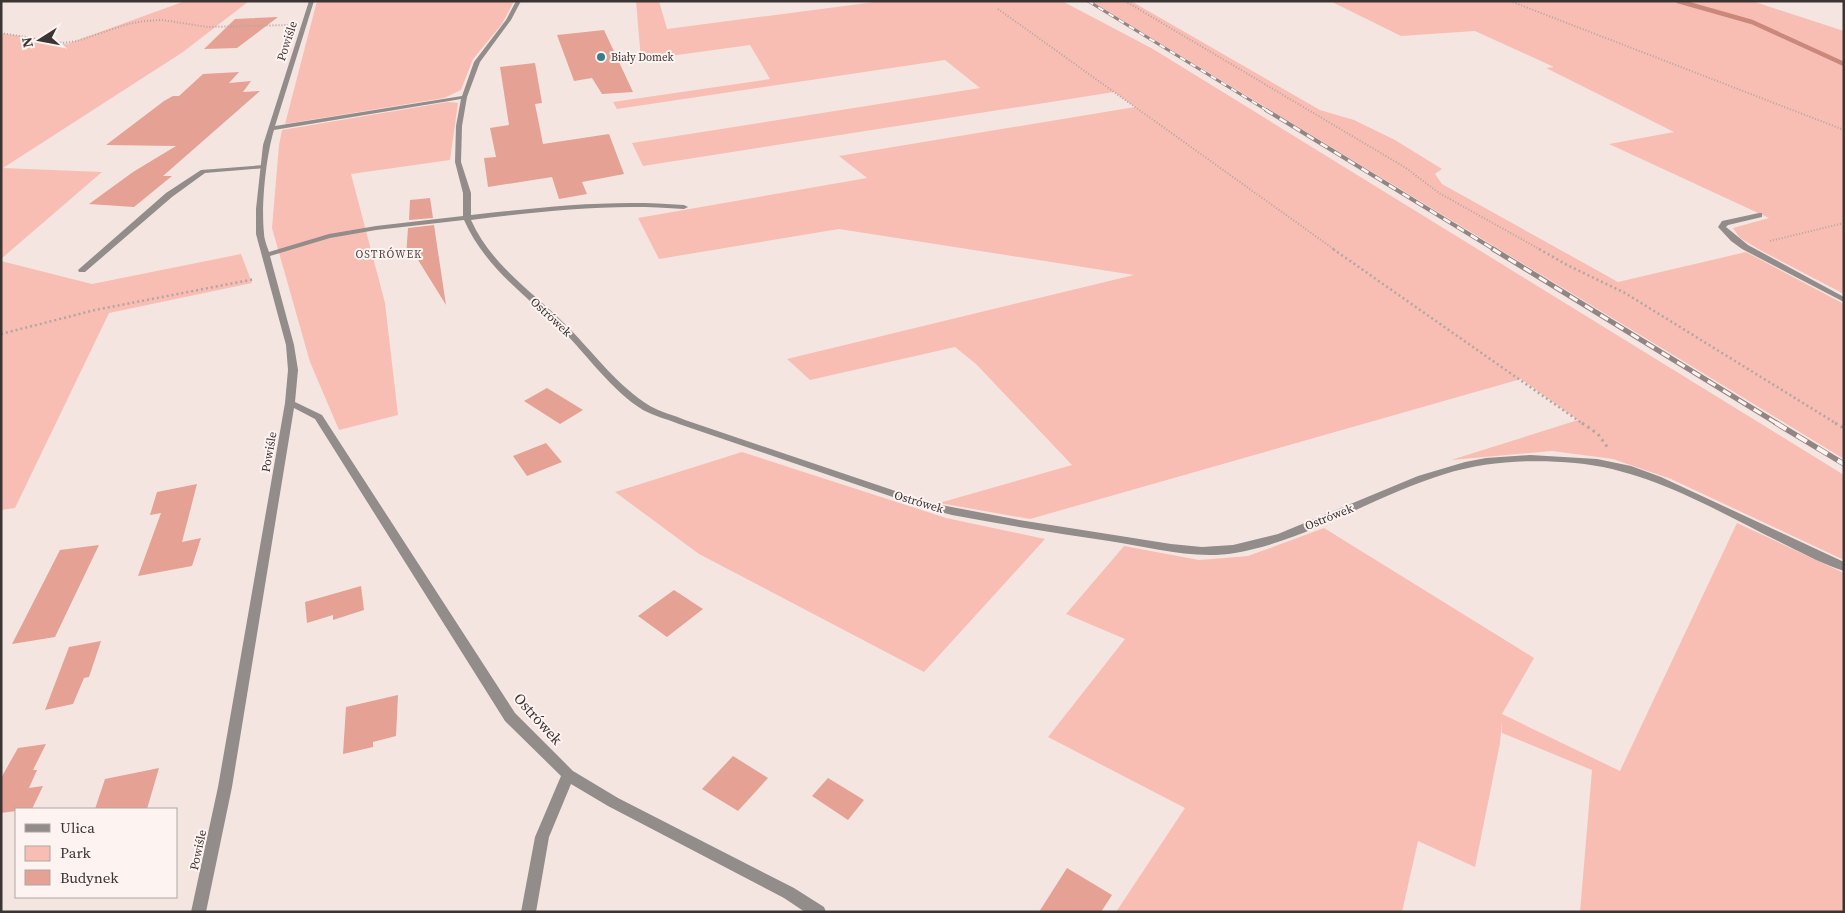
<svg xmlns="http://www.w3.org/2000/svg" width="1845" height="913" font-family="'Source Serif 4',serif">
	<rect width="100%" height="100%" fill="#f5e5e1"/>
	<path fill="#f8beb3" d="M185,1H249L183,52L3,168L102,172L1,259V33L47,40L55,44H67Z
		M317,1H514L502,24L473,59L461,90L444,98L285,124Z
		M636,1H659L667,29L882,1H1062L1153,49L1844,475V560L1671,479L1613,459L1552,451L1451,460L1578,420L1521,379L1030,519L939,503L1072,465L976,364L955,347L810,380L787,359L1134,275L839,229L659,259L638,218L867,178L839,156L1135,107L1114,92L643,166L632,143L980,88L945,60L617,109L613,102L770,79L750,45L641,60Z
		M1091,1H1131L1320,110L1354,120L1395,140L1442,169L1435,174L1442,184L1618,282L1746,252L1844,304V459Z
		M1330,1H1752L1844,31V294L1760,250L1740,238L1733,228L1769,218L1609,144L1674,132L1546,68L1554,67L1475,31L1401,36Z
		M448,102L458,103L450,160L351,174L385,303L398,415L339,430L310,362L272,228L279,145L282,130Z
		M241,254L252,283L109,313L15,508L1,510V261L92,284Z
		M742,452L946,518L1045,539L924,672L699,554L615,492Z
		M1737,523L1844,573V912H1580L1592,770L1502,733V722L1500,743L1475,867L1418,841L1402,912H1116L1185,808L1048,737L1125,639L1066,614L1124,546L1199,560L1248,556L1324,528L1534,658L1502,714L1620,771Z"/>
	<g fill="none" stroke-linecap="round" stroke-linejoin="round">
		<path stroke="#ca887b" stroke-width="4.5" d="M1678,1L1752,22L1844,64"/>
	</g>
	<path fill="#e5a193" d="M278,17L237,48L204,49L235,19Z
		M604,30L633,92L602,94L592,78L574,81L557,35Z
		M535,63L542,103L535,104L543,144L609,134L624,174L582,182L587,194L559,199L552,177L488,187L484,158L496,157L490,128L509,125L500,67Z
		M239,72L229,83L251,81L243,92L260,91L163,176H172L134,207L89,204L133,172L176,146L106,145L164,101L173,96H179L203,74Z
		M430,198L433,218L409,220L410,200Z
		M434,225L446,305L415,255L406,257L408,228Z
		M547,388L583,410L560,424L524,401Z
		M546,443L562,462L527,476L513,456Z
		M197,484L182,542L201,538L192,566L138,576L161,513L150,515L157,492Z
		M99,545L55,637L12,644L60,550Z
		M361,586L364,610L333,620V615L307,623L305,602Z
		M674,590L703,609L667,637L638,616Z
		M101,641L89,677L84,678L73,704L45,710L69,647Z
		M398,695L396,736L373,742V747L343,754L346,707Z
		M46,744L33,770H37L29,788L43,786L32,809H16V811L1,813V778L18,748Z
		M733,756L768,778L738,811L702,789Z
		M159,768L147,809H95L105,779Z
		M828,778L864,800L848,820L812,796Z
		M1067,868L1112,895L1101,912H1039Z"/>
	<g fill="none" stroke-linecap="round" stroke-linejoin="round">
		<path stroke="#b2a6a3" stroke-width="2" stroke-dasharray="1 2" stroke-linecap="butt" d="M1125,1L1406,168L1439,193L1541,250
			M1510,1L1844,130
			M998,9L1335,250
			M1,33L63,43L77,41L128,24L145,21L162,20L208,27L288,25
			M1770,241L1844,223"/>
		<path stroke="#b2a6a3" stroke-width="2.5" stroke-dasharray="2 3" stroke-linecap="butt" d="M1333,249L1583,424
			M1539,249L1567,265L1625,293L1837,424
			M1,334L95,310L255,279"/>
		<path stroke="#b2a6a3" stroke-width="3" stroke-dasharray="2.5 4" stroke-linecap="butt" d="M1582,423L1598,434L1608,448
			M1835,423L1844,428"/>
		<path fill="#928c8a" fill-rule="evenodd" d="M264,165L266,166V168L205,173L172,197L85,272H79L78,270L166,193L201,170Z
			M1759,213H1762V217L1728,225L1726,227L1748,245L1844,297V302L1742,249L1731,241L1718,227L1722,221Z"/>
		<path fill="#928c8a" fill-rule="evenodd" d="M309,1H314L275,126L462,96L474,62L506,20L516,1H521L511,20L480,62L467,97L462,126L461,162L471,193V215C543,207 612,199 684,205L688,207L684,209C612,203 543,211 471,220C492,267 535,293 570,329C595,355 619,387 650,406C660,412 674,415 685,420L931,503L1019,520L1171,544L1202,547L1233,545L1278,534L1418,476L1465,462L1486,458L1530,455L1597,459L1631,466L1661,477L1844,562V571C1825,565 1806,555 1788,546C1720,513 1652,470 1575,463C1532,459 1487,461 1445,474C1373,496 1309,540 1235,553C1193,560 1150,547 1109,541C1056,533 1004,525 952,515L925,508L679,424C667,419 654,416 643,410C611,390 588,356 562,330C526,296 484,266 464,220L376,230L330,238L270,256L294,345L298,370L295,402L322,415L515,713L573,771L618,798L794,888L824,907L826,912H805L784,898L608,806L571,784L549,837L536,912H521L535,837L561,776L505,721L315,419L294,408L232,787L206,912H191L218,787L285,403L288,370L286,345L256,234V209L263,145ZM461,99L456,126L455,162L463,193V216L376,226L329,234L269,252C267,246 264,239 264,233C261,206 266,156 274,130Z"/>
		<defs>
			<path id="rail-far3" d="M1088,1L1268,111"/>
			<path id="rail-far2" d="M1266,110L1495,250"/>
			<path id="rail-far1" d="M1493,249L1778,424"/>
			<path id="rail" d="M1776,423L1844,464"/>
		</defs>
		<use href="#rail-far3" stroke="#918684" stroke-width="3"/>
		<use href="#rail-far2" stroke="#918684" stroke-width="4"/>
		<use href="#rail-far1" stroke="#918684" stroke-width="5"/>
		<use href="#rail" stroke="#918684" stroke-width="5.5"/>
		<use href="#rail-far3" stroke="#fdf3f1" stroke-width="2" stroke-dasharray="6" stroke-linecap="butt"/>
		<use href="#rail-far2" stroke="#fdf3f1" stroke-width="2.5" stroke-dasharray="8" stroke-linecap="butt"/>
		<use href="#rail-far1" stroke="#fdf3f1" stroke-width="3" stroke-dasharray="9" stroke-linecap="butt"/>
		<use href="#rail" stroke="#fdf3f1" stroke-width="4" stroke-dasharray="12" stroke-linecap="butt"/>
	</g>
	<circle fill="#387d8a" stroke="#fdf3f1" stroke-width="2" cx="601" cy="57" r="5"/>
	<g text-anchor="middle" stroke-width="4" stroke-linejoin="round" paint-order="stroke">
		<g font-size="11" fill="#3a3433" stroke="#fdf3f1" text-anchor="start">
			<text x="611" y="61">Biały Domek</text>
		</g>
		<g font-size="11" letter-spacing="1" fill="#554845" stroke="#fdf3f1">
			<text x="389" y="258">OSTRÓWEK</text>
		</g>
		<g font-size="12" fill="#3a3433" stroke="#fdf3f1">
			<text transform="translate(287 41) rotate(-72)" y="4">Powiśle</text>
			<text transform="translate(551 317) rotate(43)" y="4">Ostrówek</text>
			<text transform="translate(269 452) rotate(-80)" y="4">Powiśle</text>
			<text transform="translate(919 502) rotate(17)" y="4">Ostrówek</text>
			<text transform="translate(1329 517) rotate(-22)" y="4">Ostrówek</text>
			<text transform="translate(198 850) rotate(-78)" y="4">Powiśle</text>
		</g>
		<g font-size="15" fill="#3a3433" stroke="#fdf3f1">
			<text transform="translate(538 719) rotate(48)" y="5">Ostrówek</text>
		</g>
	</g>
	<rect width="1845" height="913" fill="none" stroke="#3a3433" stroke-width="5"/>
	<rect x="15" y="808" width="162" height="90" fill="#fdf3f1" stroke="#afa7a5"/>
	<rect x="25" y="824" width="25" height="8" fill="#928c8a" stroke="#afa7a5"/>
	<text x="60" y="833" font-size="15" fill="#3a3433">Ulica</text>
	<rect x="25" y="846" width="25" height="15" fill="#f8beb3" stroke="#afa7a5"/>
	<text x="60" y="858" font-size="15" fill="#3a3433">Park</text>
	<rect x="25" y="870" width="25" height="15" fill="#e5a193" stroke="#afa7a5"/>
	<text x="60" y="883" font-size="15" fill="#3a3433">Budynek</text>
	<g transform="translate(40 40) rotate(259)" stroke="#fdf3f1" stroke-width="4" paint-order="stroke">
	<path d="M0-4L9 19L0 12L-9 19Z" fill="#3a3433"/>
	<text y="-8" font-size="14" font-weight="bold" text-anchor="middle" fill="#3a3433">N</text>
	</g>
</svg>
